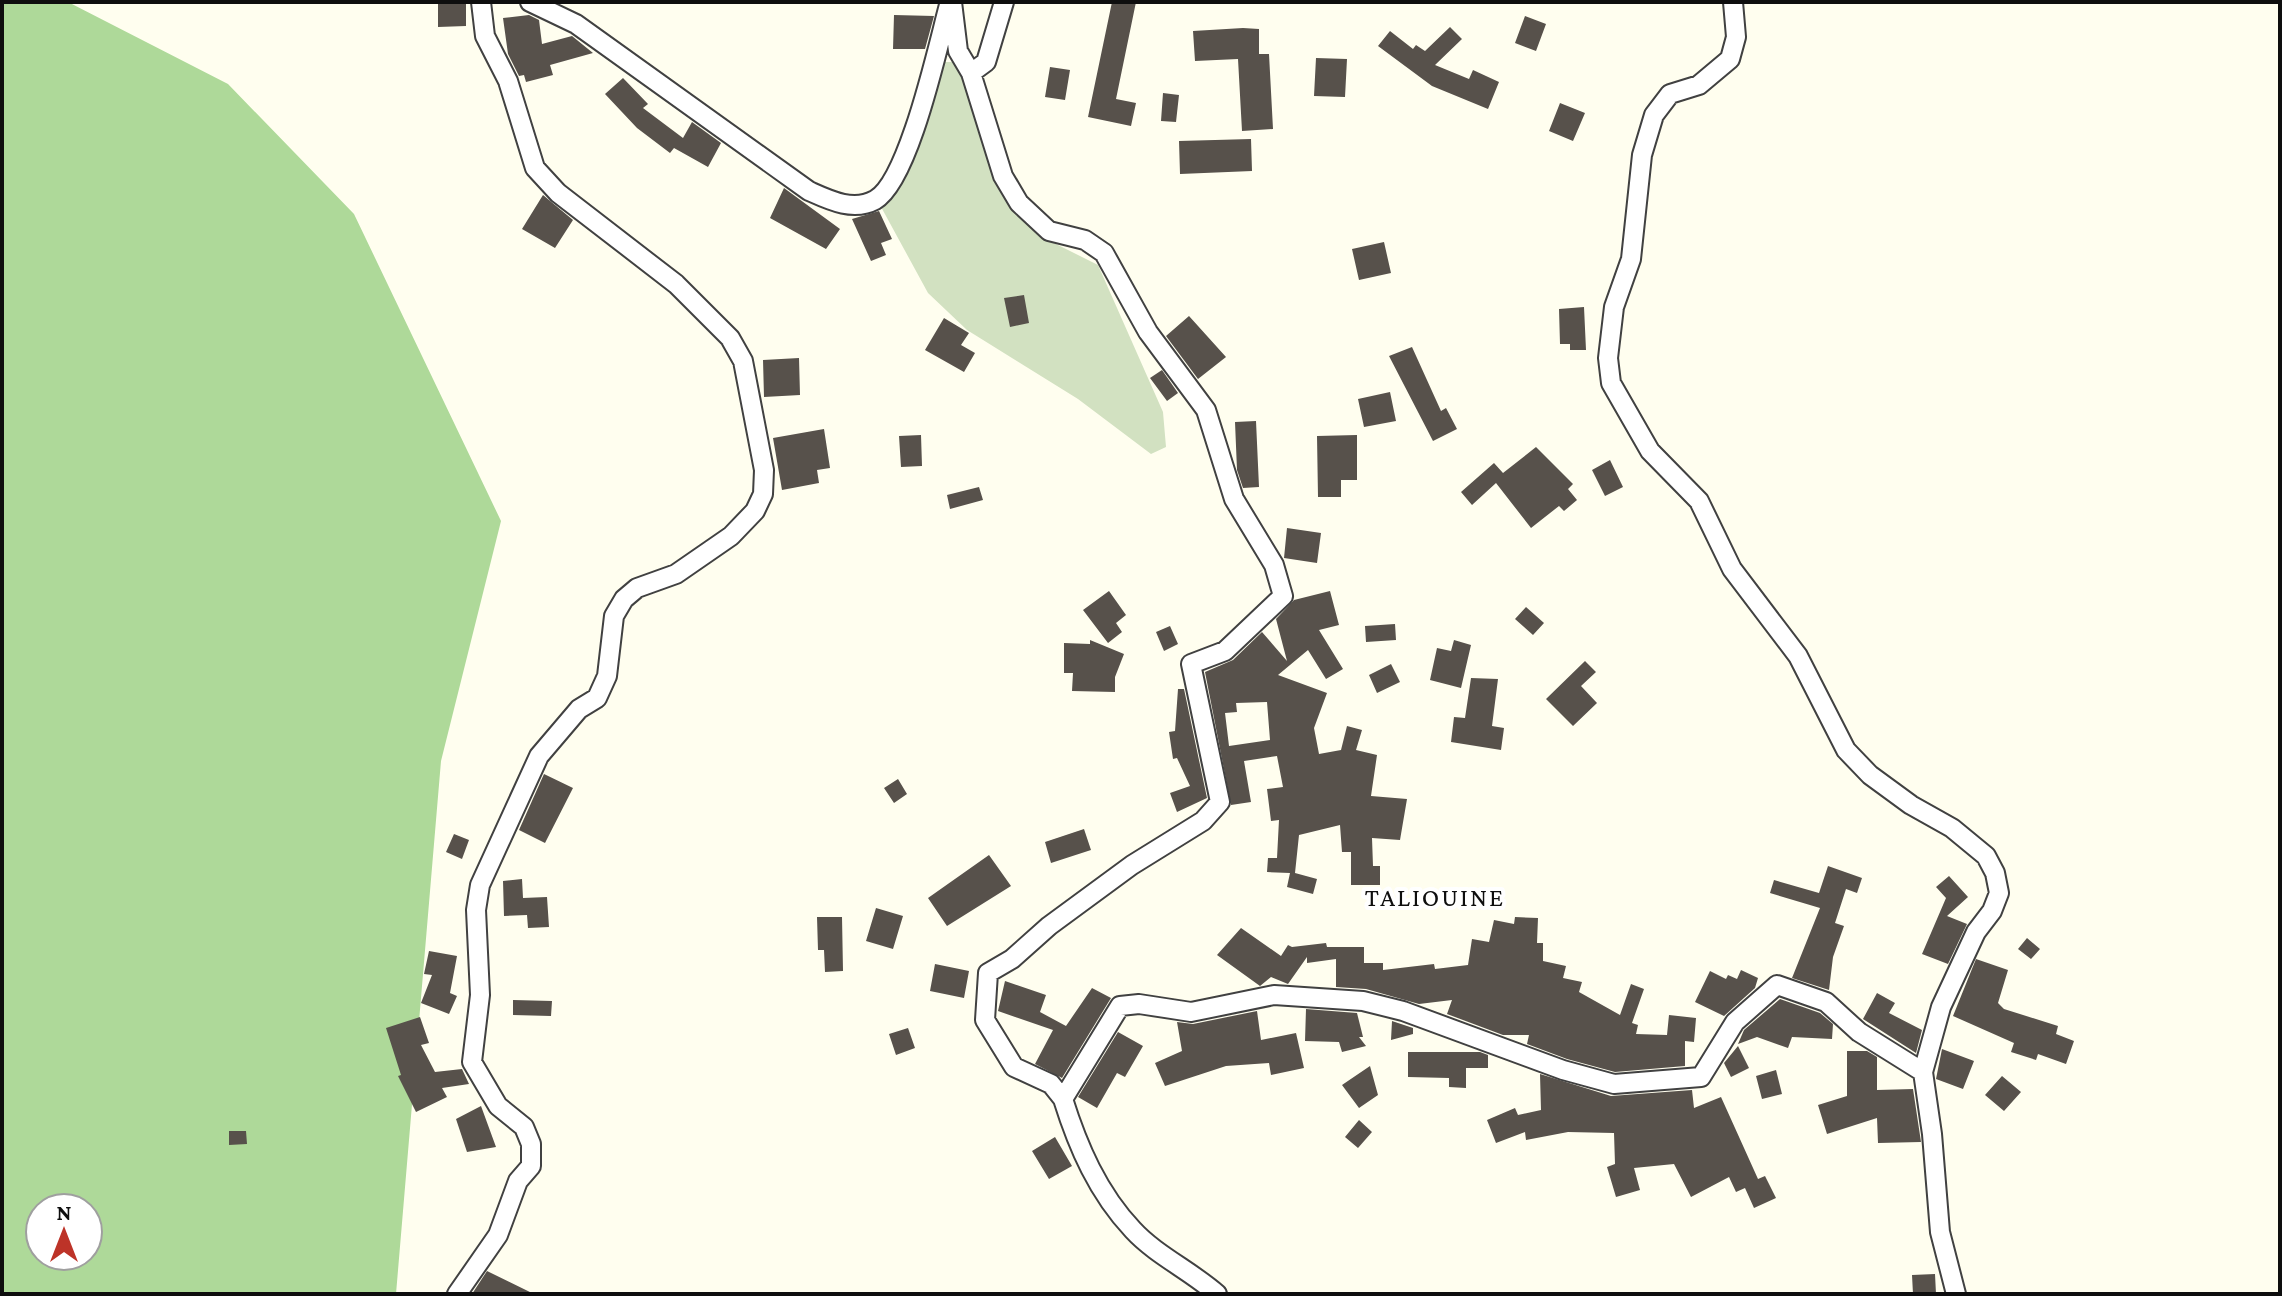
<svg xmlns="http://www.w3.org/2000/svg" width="2282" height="1296" font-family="'Crimson Pro',serif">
	<rect width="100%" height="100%" fill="#fffeef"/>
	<path fill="#aed999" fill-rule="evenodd" d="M2,2H68L228,84L354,214L501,521L441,761L396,1294H2ZM40,1208H88V1256H40Z"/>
	<path fill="#d2e1c1" d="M941,62H955L964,75L1010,208L1054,243L1098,265L1163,412L1166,447L1151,454L1078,399L967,330L928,293L880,205L912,163Z"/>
	<path fill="#57514b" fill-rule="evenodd" d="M438,2H466V26L438,27Z
		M1112,2H1136L1116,99L1136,103L1131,126L1088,117Z
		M529,15L539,20L542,44L572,36L593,53L550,65L553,75L526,82L524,75L519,76L508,54L503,18Z
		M894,15L934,16L925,49H893Z
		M1525,16L1546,24L1536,51L1515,43Z
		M1450,27L1462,39L1435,65L1469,79L1473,70L1499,82L1488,109L1432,86L1378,46L1390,31L1413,49L1416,45L1425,51Z
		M1243,28L1259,29V54H1269L1273,129L1242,131L1238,59L1195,61L1193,31Z
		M1316,58L1347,59L1345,97L1314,96Z
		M1050,67L1070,70L1065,100L1045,97Z
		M623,78L648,104L643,108L683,138L692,122L721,143L708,167L674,148L670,153L637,128L605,94Z
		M1163,93L1179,95L1176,122L1161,121Z
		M1560,103L1585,113L1573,141L1549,131Z
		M1251,139L1252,171L1180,174L1179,141Z
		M784,188L840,229L826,249L770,218Z
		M543,195L573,220L555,248L522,229Z
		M879,211L892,239L881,243L886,255L871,261L852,219Z
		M1384,242L1391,273L1359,280L1352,249Z
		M1024,295L1029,323L1010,327L1004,298Z
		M1584,307L1586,350H1570V344H1560L1559,309Z
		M1189,316L1226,357L1198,379L1166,336Z
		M944,318L969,333L961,345L975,353L964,372L925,350Z
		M1412,347L1441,411L1446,408L1457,429L1433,441L1389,356Z
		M799,358L800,395L764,397L763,360Z
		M1162,370L1178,393L1167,401L1150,378Z
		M1390,392L1396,421L1364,427L1358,399Z
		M1256,421L1259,487L1243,488L1237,470L1235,422Z
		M824,429L830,468L817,470L819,483L782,490L773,438Z
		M921,435L922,466L901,467L899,436Z
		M1357,435V480H1341V497H1318L1317,436Z
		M1536,447L1573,484L1568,489L1577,500L1564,511L1559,506L1531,528L1496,483L1472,505L1461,492L1494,463L1503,473Z
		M1610,460L1623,487L1605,496L1592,470Z
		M979,487L983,500L950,509L947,495Z
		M1287,528L1321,533L1317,563L1284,558Z
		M1109,591L1126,615L1116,623L1122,632L1108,643L1083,610Z
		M1330,591L1339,625L1319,630L1343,669L1326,679L1308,650L1278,675L1327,693L1314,728L1319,754L1341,750L1347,726L1362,730L1356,750L1377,755L1371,796L1407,799L1400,840L1372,838L1373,866H1380V885H1351V852H1342L1340,825L1299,835L1295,873L1317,879L1313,894L1287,887L1290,873L1267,872L1268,858H1277L1279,820L1271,821L1267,789L1283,787L1277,756L1244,761L1251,802L1231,805L1205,672L1233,660L1262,632L1287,661L1276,619L1294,600ZM1267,702L1270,740L1229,746L1225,713L1237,712L1236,703Z
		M1526,607L1544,623L1533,635L1515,619Z
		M1395,624L1396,640L1366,642L1365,626Z
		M1170,626L1178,644L1164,651L1156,632Z
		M1090,640L1124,654L1115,677V692L1072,691L1073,673H1064V643L1090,644Z
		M1454,640L1471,645L1461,688L1430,680L1437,648L1451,651Z
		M1585,661L1596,672L1581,686L1597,703L1573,726L1546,699Z
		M1391,664L1400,682L1377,693L1369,675Z
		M1471,678L1498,679L1492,726L1504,728L1501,750L1451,742L1454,717L1465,718Z
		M1178,689H1184L1207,798L1177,812L1170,793L1190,786L1177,758L1173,759L1169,732L1175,731Z
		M544,774L573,788L545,843L519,830Z
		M898,779L907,794L894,803L884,788Z
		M1084,829L1091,850L1051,863L1045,842Z
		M454,834L469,840L462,859L446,852Z
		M989,855L1011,886L947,926L928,898Z
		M1828,866L1862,878L1857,893L1846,889L1835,923L1844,926L1833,957L1829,990L1792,978L1820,908L1770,893L1774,880L1819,893Z
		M1949,876L1968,897L1947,916L1967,924L1948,964L1922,954L1946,898L1936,887Z
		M522,879L523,898L547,897L549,927L528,928L527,915L504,916L503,881Z
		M876,908L903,916L893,949L866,941Z
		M817,917H842L843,971L825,972L824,950H818Z
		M1515,917L1538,918L1537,943H1543V961L1566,966L1563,978L1582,982L1579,992L1620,1015L1631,984L1644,989L1632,1023L1638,1025L1636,1034L1667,1035L1669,1015L1696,1018L1694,1042L1685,1041V1066L1615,1072L1567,1059L1527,1044L1529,1035H1503L1447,1014L1452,1000L1419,1004L1366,989L1336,987V959L1307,963V957L1288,984L1271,977L1260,986L1217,955L1241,928L1281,956L1288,945L1292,947L1326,943L1327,947H1364V963H1383V970L1434,964L1435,969L1468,965L1472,939L1489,942L1494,920L1514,924Z
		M2027,938L2040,949L2031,959L2018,949Z
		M429,951L457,956L450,993L457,996L449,1014L421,1003L432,975L424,974Z
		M1976,959L2008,970L1998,1003L2004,1009L2058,1026L2056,1034L2074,1041L2066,1064L2038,1054L2036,1060L2011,1052L2014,1043L1953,1016Z
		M935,964L969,971L964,998L930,991Z
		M1741,970L1758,978L1755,988L1724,1016L1695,1002L1710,971L1726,979L1728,975L1737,979Z
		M1005,981L1046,995L1040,1012L1066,1026L1092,988L1111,998L1062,1078L1035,1064L1053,1030L998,1011Z
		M1877,993L1895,1003L1889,1013L1922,1030L1916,1053L1863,1019Z
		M1780,999L1820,1013L1833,1024L1832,1039L1792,1037L1788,1048L1757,1037L1738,1044L1744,1030Z
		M513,1000L552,1001L551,1016L513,1015Z
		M1306,1009L1357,1013L1363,1037H1359L1366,1046L1342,1052L1339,1042L1305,1041Z
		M1257,1011L1261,1040L1296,1033L1304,1068L1271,1075L1269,1063L1226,1066L1165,1086L1155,1063L1182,1051L1177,1022L1193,1024Z
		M420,1017L429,1043L421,1045L435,1072L462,1069L469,1084L442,1088L447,1097L416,1112L398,1076L401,1075L386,1028Z
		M1392,1021L1413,1028V1034L1391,1040Z
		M908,1028L915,1048L896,1055L889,1034Z
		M1118,1032L1143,1046L1125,1077L1117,1073L1097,1108L1078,1097Z
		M1738,1046L1749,1068L1731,1077L1724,1063Z
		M1942,1049L1974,1061L1963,1089L1936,1079Z
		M1847,1051H1867L1877,1057V1090L1913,1089L1921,1142L1878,1143L1877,1118L1827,1134L1818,1105L1847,1096Z
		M1408,1052H1480L1488,1055V1068H1466V1088L1449,1087V1078L1408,1077Z
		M1370,1066L1378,1095L1359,1108L1342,1085Z
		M1776,1070L1782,1094L1762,1099L1756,1076Z
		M1540,1074L1611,1096L1692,1090L1694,1108L1721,1097L1758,1179L1765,1176L1776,1198L1754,1208L1745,1188L1736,1192L1729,1177L1691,1197L1674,1164L1634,1168L1640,1190L1616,1197L1607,1167L1615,1164L1614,1133L1568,1132L1526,1140L1525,1132L1496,1143L1487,1120L1515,1108L1518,1115L1541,1110Z
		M2002,1076L2021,1092L2004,1111L1985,1095Z
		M481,1106L496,1147L467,1152L456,1119Z
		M1359,1120L1372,1132L1358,1148L1345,1137Z
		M229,1131H246L247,1144L229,1145Z
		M1055,1137L1072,1166L1049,1179L1032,1151Z
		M487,1271L534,1294H472Z
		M1935,1274L1936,1294H1913L1912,1275Z"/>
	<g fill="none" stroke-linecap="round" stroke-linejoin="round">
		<defs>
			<path id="street" d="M530,2L576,24L809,191C829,200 853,212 875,200C909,181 938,45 949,5
				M952,2L958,51L971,73L1003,176L1019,203L1049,231L1085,240L1104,253L1148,332L1206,410L1234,499L1274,565L1283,596L1225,651L1191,664L1220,802L1203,821L1132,865L1049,926L1012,959L988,973L985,1020L1014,1067L1051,1084L1063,1099L1120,1006L1139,1004L1191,1012L1274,995L1363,1001L1403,1011L1563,1070L1614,1084L1701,1077L1735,1022L1777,985L1826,1002L1859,1032L1923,1072
				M1733,2L1736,37L1730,59L1699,85L1670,94L1654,115L1642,155L1631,259L1614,307L1608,358L1611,383L1650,451L1699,501L1732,569L1798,656L1846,750L1870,775L1911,805L1952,828L1986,856L1995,873L1999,893L1992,911L1976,932L1941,1007L1923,1072L1932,1134L1940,1232L1956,1294
				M971,73L986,62L1004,2
				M1063,1099C1078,1147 1098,1193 1133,1230C1156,1255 1191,1271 1217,1294
				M457,1294L498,1235L518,1181L531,1166V1144L524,1127L498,1106L472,1062L480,995L476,910L480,885L539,756L579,709L597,698L607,676L614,616L624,599L637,588L676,574L731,536L755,511L763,494L764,470L743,361L730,338L676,284L558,193L535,168L508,81L485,36L481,2"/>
		</defs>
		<use href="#street" stroke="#414141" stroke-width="22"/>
		<use href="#street" stroke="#fff" stroke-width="18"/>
	</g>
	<g text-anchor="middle" stroke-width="8" stroke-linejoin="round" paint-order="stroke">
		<g font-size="26" letter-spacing="2" fill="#0e0e0e" stroke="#fff">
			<text x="1435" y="906">TALIOUINE</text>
		</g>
	</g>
	<rect width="2282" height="1296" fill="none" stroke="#0e0e0e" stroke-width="8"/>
	<g transform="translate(64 1232)"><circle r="38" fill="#ffffff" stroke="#9f9f9f" stroke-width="2"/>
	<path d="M0-6L14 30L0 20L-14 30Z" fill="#bd3328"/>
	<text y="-12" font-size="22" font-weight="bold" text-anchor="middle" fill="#0e0e0e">N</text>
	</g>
</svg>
